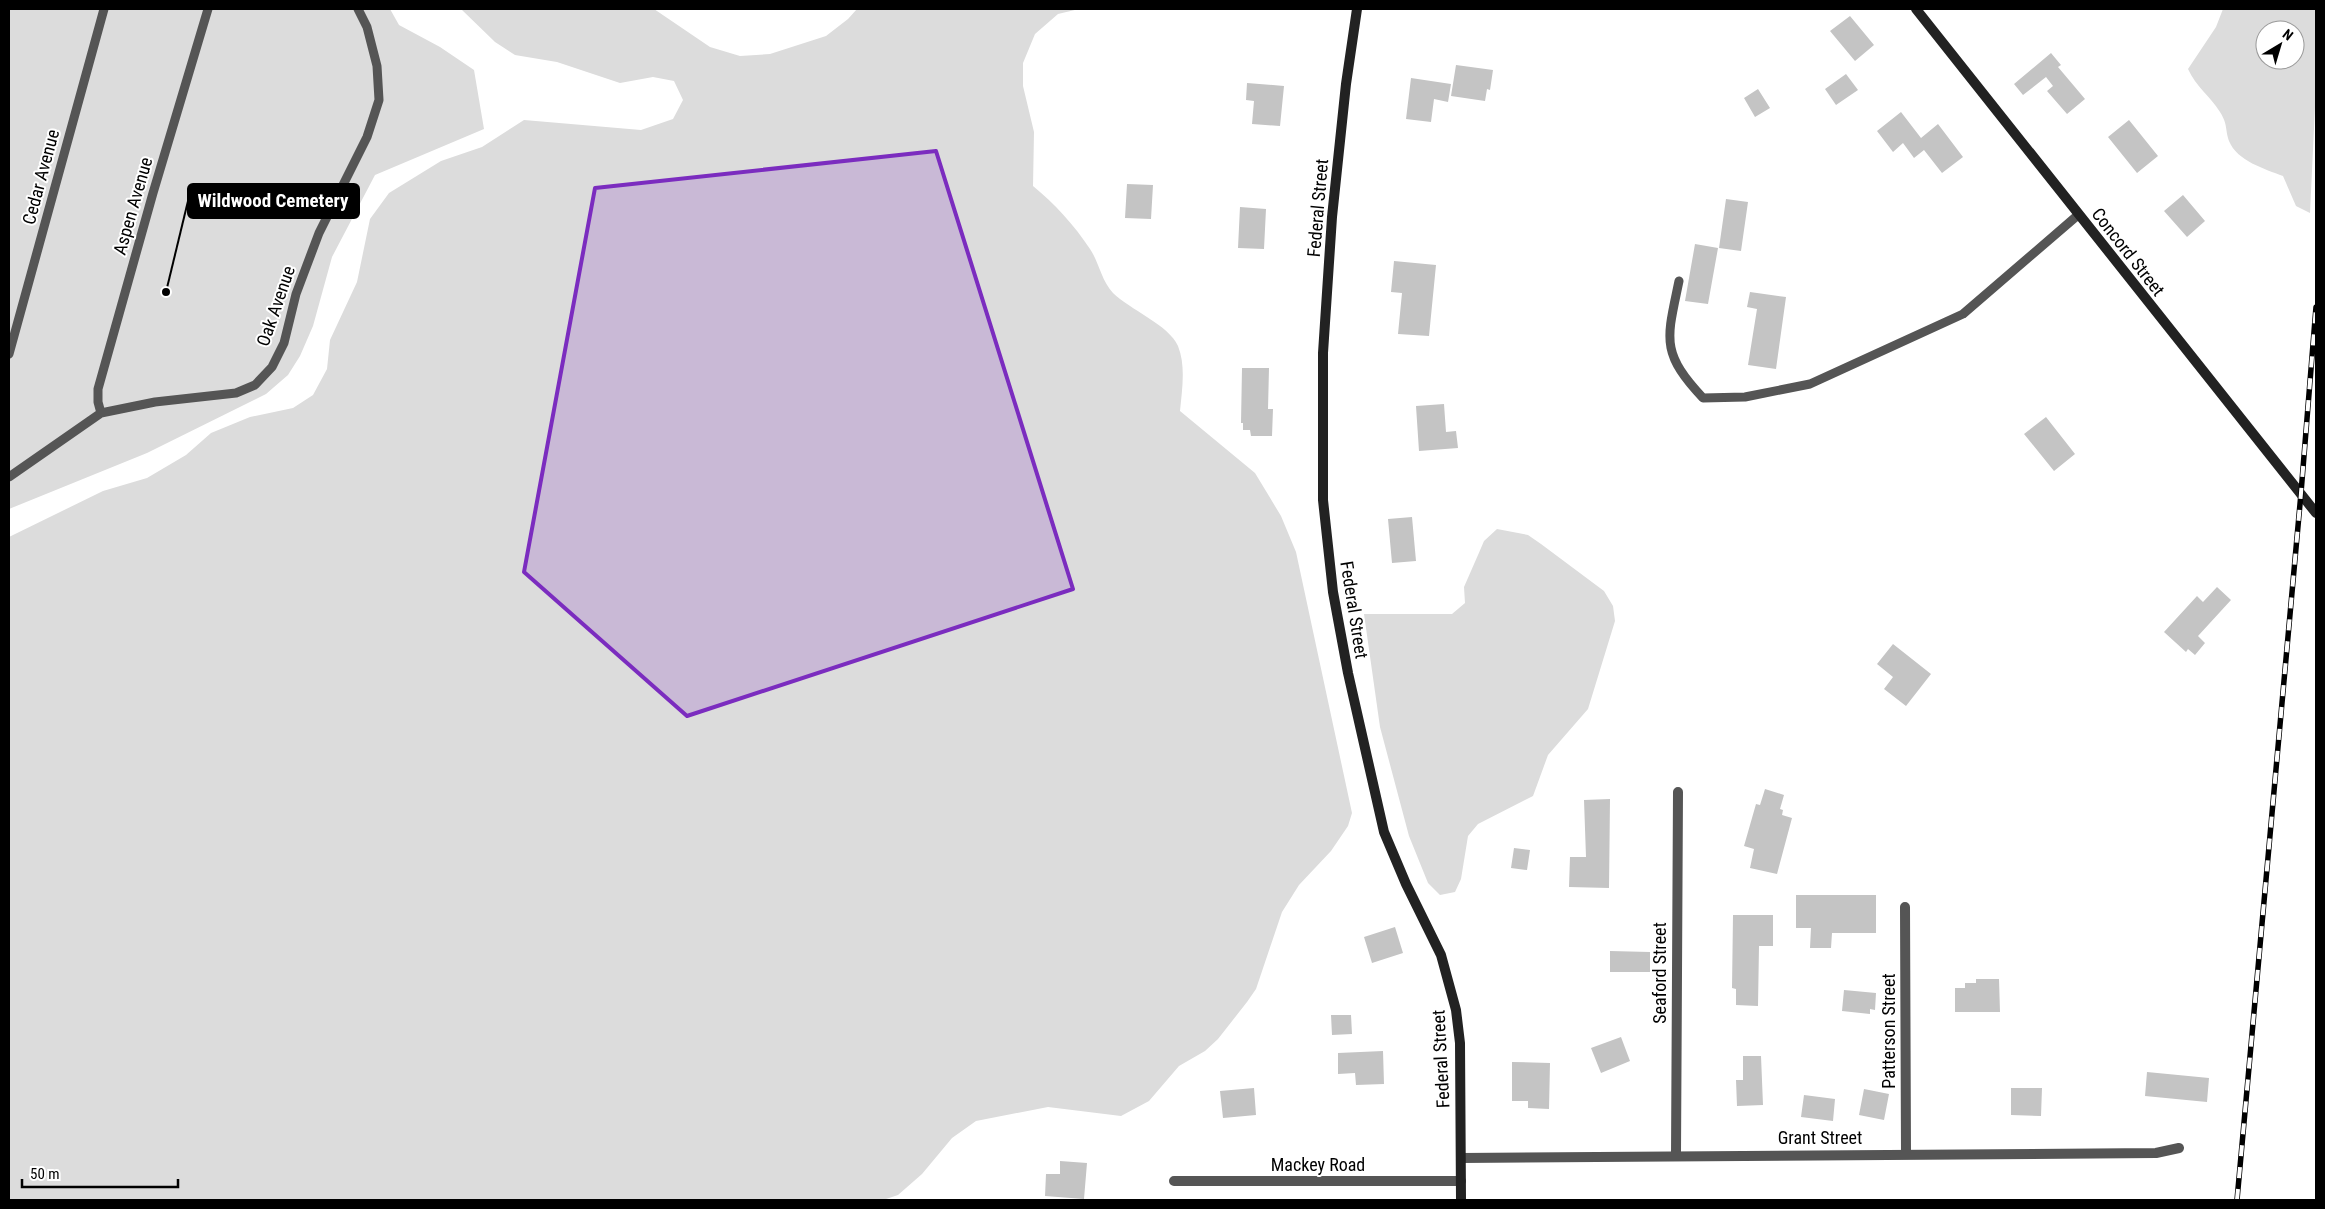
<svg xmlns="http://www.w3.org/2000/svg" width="2325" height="1209" font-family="'Roboto Condensed',sans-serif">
	<rect width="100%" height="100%" fill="#fff"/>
	<path fill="#dcdcdc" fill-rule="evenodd" d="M9,9H390L399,25L440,47L474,70L484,129L375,175L332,257L313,326L300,356L288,375L266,394L147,453L9,509Z
		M461,9H654L710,47L740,56L770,54L826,36L848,19L857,9H1079L1058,14L1035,34L1023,63V86L1034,132L1033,186C1054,203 1075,226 1090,249C1099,262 1101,280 1113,293C1129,309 1169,325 1178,346C1186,366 1182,390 1180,411L1255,473L1281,516L1296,552L1352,813L1348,826L1331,851L1299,885L1282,912L1256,989L1247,1002L1218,1039L1205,1051L1179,1066L1149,1101L1121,1116L1048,1107L976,1121L952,1138L922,1174L898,1195L883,1200H9V537L103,491L147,478L186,455L211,433L250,417L293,408L313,395L327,369L330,340L357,282L370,219L389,193L441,161L482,147L524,120L641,130L673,119L683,100L674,81L653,77L620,83L557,62L515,55L495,42Z
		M2223,9H2316V86L2310,213L2296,206L2283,176C2265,169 2237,161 2229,141C2225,129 2228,125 2220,112C2210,96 2196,87 2188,69L2216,27ZM2265,30H2295V60H2265Z
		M1497,529L1528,535L1541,544L1604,591L1613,606L1615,621L1588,709L1548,755L1533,796L1478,824L1468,836L1461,879L1455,892L1440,895L1428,883L1409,836L1380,727L1364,614H1452L1465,603L1464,587L1478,555L1484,541Z"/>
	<path fill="#c4c4c4" d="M1850,16L1874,45L1855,61L1830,31Z
		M2051,53L2061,65L2058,67L2085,99L2067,114L2047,91L2053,86L2046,77L2023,95L2014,84Z
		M1456,65L1493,70L1490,90L1487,89L1485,101L1451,96Z
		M1846,74L1858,90L1836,105L1825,89Z
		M1411,78L1451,84L1448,102L1434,99L1431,122L1406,119Z
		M1247,83L1284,86L1280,126L1252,124L1254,101L1246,100Z
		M1758,89L1770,108L1755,117L1744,98Z
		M1901,112L1921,138L1938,124L1963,157L1942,173L1924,150L1914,158L1903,143L1893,152L1877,131Z
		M2129,120L2158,156L2137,173L2108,137Z
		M1127,184L1153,185L1151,219L1125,218Z
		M2183,195L2205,221L2187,237L2164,211Z
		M1726,199L1748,202L1741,251L1719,248Z
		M1240,207L1266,209L1264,249L1238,248Z
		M1695,244L1718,248L1708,304L1685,301Z
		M1394,261L1436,265L1429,336L1398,334L1402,293L1391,292Z
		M1750,292L1786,297L1776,369L1748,365L1757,309L1747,307Z
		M1242,368H1269L1268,409H1273L1272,436H1251L1250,430H1243V423H1241Z
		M1444,404L1446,432L1456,431L1458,448L1419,451L1416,406Z
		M2046,417L2075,454L2054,471L2024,434Z
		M1412,517L1416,561L1392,563L1388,519Z
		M2217,587L2231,600L2198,636L2205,643L2195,655L2188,649L2186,652L2164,632L2197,596L2203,602Z
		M1893,644L1931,674L1906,706L1884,689L1893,677L1877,664Z
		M1765,789L1784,795L1780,809L1783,810L1782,815L1792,818L1777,874L1750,868L1754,849L1744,846L1756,804L1760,805Z
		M1610,799L1609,888L1569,887L1570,857H1586L1584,800Z
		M1514,848L1530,850L1527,870L1511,868Z
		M1796,895H1876V933H1832L1831,948H1810L1811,928H1796Z
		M1733,915H1773V946H1759L1758,1006L1736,1005V989L1732,988Z
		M1395,927L1403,953L1372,963L1364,937Z
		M1610,951L1650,952V972H1610Z
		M1976,979H1999L2000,1012H1955V988H1965V983H1976Z
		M1844,990L1876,993L1875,1010L1870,1009V1014L1842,1011Z
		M1331,1015H1351L1352,1034L1332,1035Z
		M1621,1037L1630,1061L1601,1073L1591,1048Z
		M1383,1051L1384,1084L1356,1085L1355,1073L1338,1074V1053Z
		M1743,1056H1761L1763,1105L1737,1106L1736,1080H1743Z
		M1512,1062L1550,1063L1549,1109L1528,1108V1101H1512Z
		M2147,1072L2209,1078L2207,1102L2145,1096Z
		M1254,1088L1256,1115L1223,1118L1220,1091Z
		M2011,1088H2042L2041,1116L2011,1115Z
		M1864,1089L1889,1094L1884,1120L1859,1115Z
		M1804,1095L1835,1099L1833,1121L1801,1117Z
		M1060,1161L1087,1163L1084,1199L1045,1196L1046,1174H1060Z"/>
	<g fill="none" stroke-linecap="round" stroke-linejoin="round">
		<path stroke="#555" stroke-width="9" d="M1679,281C1667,339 1660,352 1703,398L1745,397L1810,384L1963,314L2078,215
			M9,354L104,9
			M101,413L98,402V389L153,193L208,9
			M9,477L101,413L155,402L236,393L255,385L272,367L284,343L296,294L319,233L367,137L379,100L377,66L367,27L358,9"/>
		<path stroke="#555" stroke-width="10" d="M1905,907L1906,1154
			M1676,1155L1678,792
			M1461,1158L2156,1153L2179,1148
			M1174,1181H1461"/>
		<path stroke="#222" stroke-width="10" d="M1357,9L1346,84L1332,217L1323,353V500L1333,592L1348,673L1384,832L1406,884L1441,955L1456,1010L1460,1043L1461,1200
			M1916,9L2316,513"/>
		<defs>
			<path id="rail" d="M2237,1200L2301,493L2316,307"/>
		</defs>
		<use href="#rail" stroke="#000" stroke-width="5.5"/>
		<use href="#rail" stroke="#fff" stroke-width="4" stroke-dasharray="11" stroke-linecap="butt"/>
	</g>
	<path fill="#7b2cbf" fill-opacity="0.2" stroke="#7b2cbf" stroke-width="4" stroke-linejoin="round" d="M936,151L1073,589L687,716L524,572L595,188Z"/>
	<g text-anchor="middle" stroke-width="4" stroke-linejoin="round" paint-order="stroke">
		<g font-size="18" fill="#000" stroke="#fff">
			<text transform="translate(41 177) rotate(-75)" y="6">Cedar Avenue</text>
			<text transform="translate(133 206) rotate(-74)" y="6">Aspen Avenue</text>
			<text transform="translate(1318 208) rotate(-85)" y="6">Federal Street</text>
			<text transform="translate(2128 252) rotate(52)" y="6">Concord Street</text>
			<text transform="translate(276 306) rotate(-71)" y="6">Oak Avenue</text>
			<text transform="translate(1354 610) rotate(81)" y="6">Federal Street</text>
			<text transform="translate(1660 973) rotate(-90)" y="6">Seaford Street</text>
			<text transform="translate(1889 1031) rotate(-90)" y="6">Patterson Street</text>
			<text transform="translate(1441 1059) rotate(-93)" y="6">Federal Street</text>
			<text x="1820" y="1144">Grant Street</text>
			<text x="1318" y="1171">Mackey Road</text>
		</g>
	</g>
	<path fill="none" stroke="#000" stroke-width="2" d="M166 292L188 201"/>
	<circle fill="#000" stroke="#fff" stroke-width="2" cx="166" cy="292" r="5"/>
	<rect fill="#000" stroke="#000" stroke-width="2" x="188" y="184" width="171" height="34" rx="5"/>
	<g font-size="19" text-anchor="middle" font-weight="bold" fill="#fff">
		<text x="273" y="207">Wildwood Cemetery</text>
	</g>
	<rect width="2325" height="1209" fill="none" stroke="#000000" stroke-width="20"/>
	<g transform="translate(2280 45) rotate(38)"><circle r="24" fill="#ffffff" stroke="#999999"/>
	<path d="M0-4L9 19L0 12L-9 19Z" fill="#000000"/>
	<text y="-8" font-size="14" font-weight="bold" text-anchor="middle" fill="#000000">N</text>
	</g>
	<path d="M22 1179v8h156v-8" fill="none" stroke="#000000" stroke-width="2.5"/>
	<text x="30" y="1179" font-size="15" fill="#000000" stroke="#ffffff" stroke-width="4" paint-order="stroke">50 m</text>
</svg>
